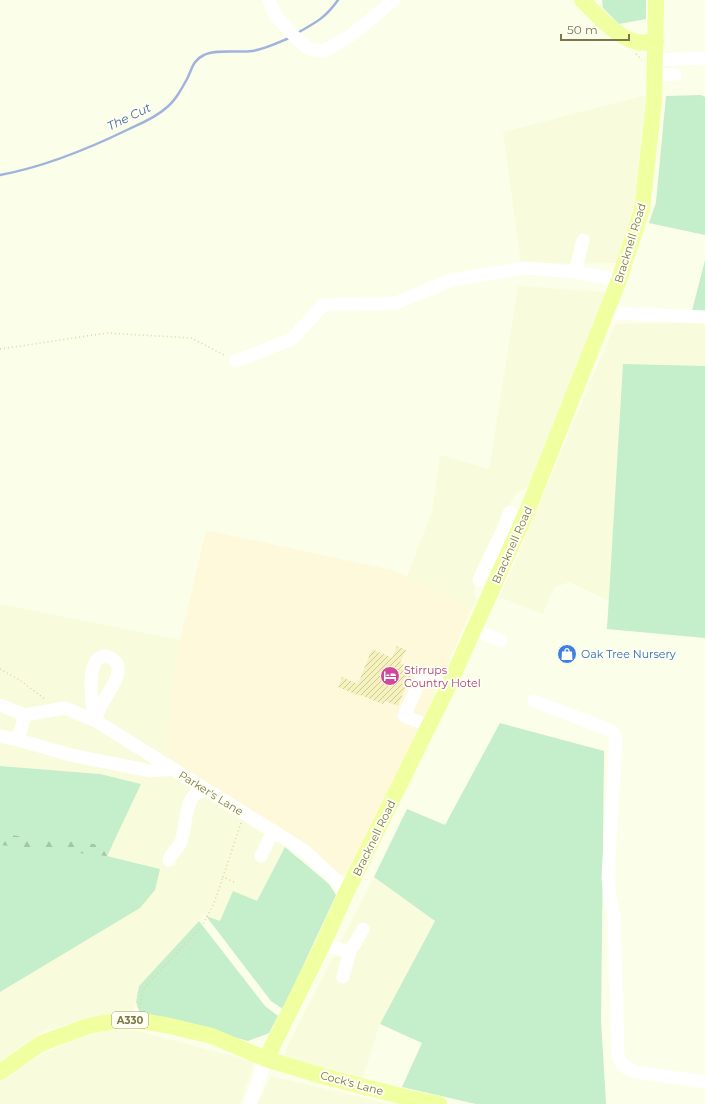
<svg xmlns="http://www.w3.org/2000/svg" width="705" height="1104" font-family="Montserrat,sans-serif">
	<defs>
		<pattern id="forest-firs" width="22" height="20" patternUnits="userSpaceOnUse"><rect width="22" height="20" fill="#c5eeca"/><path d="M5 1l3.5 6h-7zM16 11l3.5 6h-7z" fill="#a5c5a6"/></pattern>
		<pattern id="building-hatch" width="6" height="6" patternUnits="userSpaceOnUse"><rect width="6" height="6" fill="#f6f2be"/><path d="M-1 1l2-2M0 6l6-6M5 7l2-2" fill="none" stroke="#ccc99c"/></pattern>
	</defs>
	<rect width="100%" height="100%" fill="#fbfee9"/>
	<path fill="#f9fcdc" d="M646,95L634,204L617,263L521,264L503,132Z
		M518,286L607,292L530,485L515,494L477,571L474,592L477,602L472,608L407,577L432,511L440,455L489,469Z
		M703,322L705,325V366L623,365L609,601L569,582L554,588L543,614L500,597L615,324Z
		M0,604L180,640L171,694L167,757L169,775L285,847L257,901L220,921L204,915L139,986L133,1015L86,1018L43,1032L0,1061V992L140,908L160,868L107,856L141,784L100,774L0,766Z
		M374,877L435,921L380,1024L362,1079L282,1057Z
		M131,1029L254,1062L240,1104H0V1081L19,1066L79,1037L111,1030Z
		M271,1076L389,1104H258Z"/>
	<path fill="#fff9dc" d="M206,530L392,570L472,608L417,735L345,877L167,757L171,694L180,640Z"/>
	<path fill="#c5eeca" d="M602,0H646V19L619,24L603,8Z
		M701,95L705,97V235L649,223L656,202L666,96Z
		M705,260V315L692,311Z
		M623,364L705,366V638L607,629Z
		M500,723L604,751L601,1021L606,1104H476L402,1087L422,1043L380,1024L435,921L374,877L407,809L445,825Z
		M0,766L100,774L141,784L107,856L160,869L155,890L140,908L0,992Z
		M285,847L329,884L336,895L283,1009L271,1001L206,916L220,921L233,891L257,901Z
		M199,921L265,1006L278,1016L269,1033L248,1041L197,1027L141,1017L136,1002L139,986Z"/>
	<path fill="url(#forest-firs)" d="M0,834L112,846L107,856L0,845Z"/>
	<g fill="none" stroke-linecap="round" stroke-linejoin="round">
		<path stroke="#a0b3dd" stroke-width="2.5" d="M299,32C317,22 326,17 338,0
			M0,175C44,167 88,149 129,129C142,123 155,118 166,108C175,101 181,90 187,79C192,69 193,60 204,55C216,49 238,53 252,51C265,49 277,43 289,38"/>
	</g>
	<path fill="url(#building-hatch)" d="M397,646L406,650L400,663L413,669L398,706L385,701L383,704L360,695V696L338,687L342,677L358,684L372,649L392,658Z"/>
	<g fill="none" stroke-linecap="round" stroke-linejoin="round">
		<path stroke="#dcd7a0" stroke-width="1.5" stroke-dasharray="1 3" stroke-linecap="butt" d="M636,54L642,60
			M0,349L107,333L191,338L226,356
			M0,669L21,681L46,700
			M234,882L223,877L241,823
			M140,1008L143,990L146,986L202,926L214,903L223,877"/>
		<path stroke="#fff" stroke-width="13" d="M269,0L275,15L295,37L309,49L324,51L350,36L394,0
			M656,60L705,58
			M656,74L675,75
			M575,272L583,240
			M607,313L705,317
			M236,361L292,339L323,305L396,303L451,280L525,268L575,272L619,280
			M504,527L510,512
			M479,580L504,527L516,534
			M473,629L501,641
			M105,656C130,662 113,685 106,697C101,705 98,713 94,720C92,706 87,672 97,660C99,657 102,657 105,656Z
			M534,701L607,729L613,732L616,738L608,878L610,898L614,914L618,1056L623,1066L636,1072L705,1082
			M0,705L25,715L65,708L96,721L305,851L347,891
			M429,726L404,716L422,676L448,687
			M0,736L18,740L25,715
			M18,740L71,755L150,771L172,769
			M261,856L273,831
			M169,860C172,851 177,850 181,842C186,828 184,811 192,798C194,794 201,791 205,789
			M323,944C352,953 348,956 363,929
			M343,977L350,950
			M250,1104L266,1059"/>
		<path stroke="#f0ff9f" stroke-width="16" d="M582,0C596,14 617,38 637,42C643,43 650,42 656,42
			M266,1059L323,944L347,891L448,687L528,509L619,280L642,209L654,101L656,0
			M0,1072L40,1044L88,1026L127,1019L166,1025L212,1036L266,1059L322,1076L409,1098L439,1104"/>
	</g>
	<defs>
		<symbol id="shop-disc" viewBox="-11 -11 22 22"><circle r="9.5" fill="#3f7fe0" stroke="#fdfff1"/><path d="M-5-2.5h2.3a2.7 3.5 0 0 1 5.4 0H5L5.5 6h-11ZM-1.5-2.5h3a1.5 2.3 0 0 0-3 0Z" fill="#fff"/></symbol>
		<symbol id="hotel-disc" viewBox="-11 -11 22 22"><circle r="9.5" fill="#d1479c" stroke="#fdfff1"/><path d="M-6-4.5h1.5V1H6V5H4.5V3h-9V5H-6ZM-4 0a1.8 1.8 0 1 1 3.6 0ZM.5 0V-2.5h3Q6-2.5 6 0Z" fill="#fff"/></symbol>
	</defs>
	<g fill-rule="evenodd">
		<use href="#shop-disc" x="556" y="643" width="22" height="22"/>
		<use href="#hotel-disc" x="379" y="665" width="22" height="22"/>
	</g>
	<g text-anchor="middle" stroke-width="4" stroke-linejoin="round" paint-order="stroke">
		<rect fill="#fdfff1" stroke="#a39f7b" stroke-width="1" x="112" y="1012" width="36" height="16" rx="3"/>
		<g font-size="10" font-weight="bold" fill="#7c7649">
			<text x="130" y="1024">A330</text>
		</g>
		<g font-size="11" fill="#7c7649" stroke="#fdfff1">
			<text transform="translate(630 243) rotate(-73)" y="4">Bracknell Road</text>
			<text transform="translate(512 545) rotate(-66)" y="4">Bracknell Road</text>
			<text transform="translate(211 793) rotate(32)" y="4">Parker's Lane</text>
			<text transform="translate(374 838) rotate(-64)" y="4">Bracknell Road</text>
			<text transform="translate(352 1083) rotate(15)" y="4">Cock's Lane</text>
		</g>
		<g font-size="11" fill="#366cbe" stroke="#fdfff1" text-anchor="start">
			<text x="581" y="658">Oak Tree Nursery</text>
		</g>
		<g font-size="11" fill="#b23c85" stroke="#fdfff1" text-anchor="start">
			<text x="404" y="674">Stirrups<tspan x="404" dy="13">Country Hotel</tspan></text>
		</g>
		<g font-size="12" font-style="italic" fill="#4966a7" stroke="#fdfff1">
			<text transform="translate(129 117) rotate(-26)" y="4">The Cut</text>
		</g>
	</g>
	<path d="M561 34v6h68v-6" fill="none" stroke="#7c7649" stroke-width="2"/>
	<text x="567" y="34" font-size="12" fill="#7c7649" stroke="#fdfff1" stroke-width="3" paint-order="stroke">50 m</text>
</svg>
